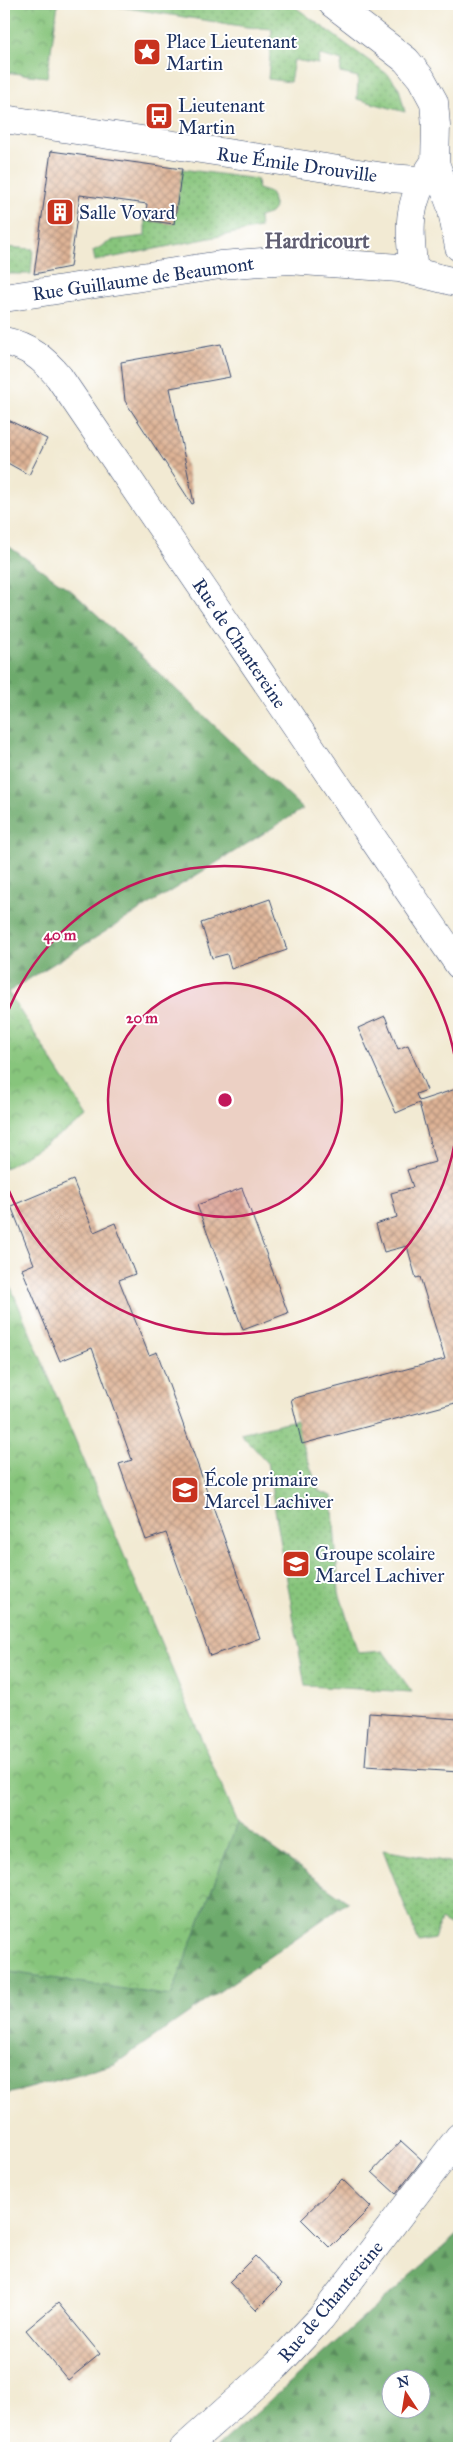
<svg xmlns="http://www.w3.org/2000/svg" width="463" height="2452" font-family="'IM FELL Great Primer',serif">
	<defs>
		<pattern id="grass-dots" width="8" height="8" patternUnits="userSpaceOnUse" patternTransform="scale(1.25)"><rect width="8" height="8" fill="#87c57c"/><path d="M2 2h.1M6 6h.1" fill="none" stroke="#6ea069" stroke-width="1.8" stroke-linecap="round"/></pattern>
		<pattern id="forest-firs" width="22" height="20" patternUnits="userSpaceOnUse" patternTransform="scale(1.25)"><rect width="22" height="20" fill="#6daa6c"/><path d="M5 1l3.5 6h-7zM16 11l3.5 6h-7z" fill="#598b5c"/></pattern>
		<pattern id="park-crowns" width="20" height="18" patternUnits="userSpaceOnUse" patternTransform="scale(1.25)"><rect width="20" height="18" fill="#87c57c"/><path d="M2 6a3 3 0 1 1 6 0M12 15a3 3 0 1 1 6 0" fill="none" stroke="#6ea069"/></pattern>
		<pattern id="building-cross-hatch" width="8" height="8" patternUnits="userSpaceOnUse" patternTransform="scale(1.25)"><rect width="8" height="8" fill="#deb395"/><path d="M0 0l8 8M0 8l8-8" fill="none" stroke="#b3927d"/></pattern>
	</defs>
	<rect width="100%" height="100%" fill="#fff"/>
	<filter id="ink" filterUnits="userSpaceOnUse"><feTurbulence type="fractalNoise" baseFrequency=".02" numOctaves="2"/><feDisplacementMap in="SourceGraphic" scale="10" xChannelSelector="R" yChannelSelector="G"/><feConvolveMatrix kernelMatrix="1 2 1 2 8 2 1 2 1" color-interpolation-filters="sRGB"/></filter>
	<filter id="wash" filterUnits="userSpaceOnUse"><feTurbulence type="fractalNoise" baseFrequency=".0096" numOctaves="4" result="noise"/><feDisplacementMap in="SourceGraphic" scale="20" xChannelSelector="R" yChannelSelector="G"/><feGaussianBlur stdDeviation="1.12" result="paint"/><feColorMatrix in="noise" values="0 0 0 0 0 0 0 0 0 0 0 0 0 0 0 0 0 1.4 0 .05"/><feComposite in="paint" operator="in"/></filter>
	<g filter="url(#wash)">
		<rect width="100%" height="100%" fill="#f2ead3"/>
		<path fill="url(#grass-dots)" stroke="#517a6d" d="M102,4H291L390,76L399,88L405,112L357,99L358,77L340,73L342,61L320,55L318,64L294,60L290,82L268,79L272,29L247,27Z
			M182,169L257,179L258,189L271,193L275,208L271,213L259,217L260,228L95,261L93,251L113,240L145,236V220L174,224Z
			M4,247L33,249L31,274H4Z
			M296,1420L302,1444L319,1491L332,1496L339,1592L358,1653L383,1651L412,1692L305,1686L267,1462L240,1433Z
			M383,1850L449,1862L459,1869V1930L441,1920L434,1939L419,1942Z"/>
		<path fill="url(#forest-firs)" stroke="#446c65" fill-rule="evenodd" d="M4,543L73,592L303,809L8,992L4,990Z
			M237,1823L348,1902L115,2064L4,2095V1971L171,1996Z
			M459,2233V2448H216ZM390,2380H420V2410H390Z"/>
		<path fill="url(#park-crowns)" stroke="#517a6d" d="M4,4H58L47,77L4,72Z
			M4,990L8,992L88,1117L4,1169Z
			M4,1271L237,1823L171,1996L4,1971Z"/>
		<g id="blocks">
			<path fill="url(#building-cross-hatch)" d="M51,151L182,169L174,224L145,220L147,204L80,195L70,267L34,274Z
				M221,344L230,377L170,388L194,503L192,504L125,401L121,362Z
				M4,418L47,439L29,475L4,461Z
				M270,899L287,950L231,969L227,954L212,958L201,923Z
				M385,1016L398,1049L408,1045L427,1090L416,1094L419,1101L459,1088V1402L302,1444L291,1399L445,1359L420,1277L416,1278L407,1246L384,1252L376,1224L397,1217L391,1193L413,1187L407,1170L435,1162L419,1103L396,1113L358,1028Z
				M73,1180L94,1232L115,1223L135,1274L119,1280L149,1355L157,1352L260,1638L210,1656L166,1533L146,1540L119,1464L132,1460L92,1348L60,1361L22,1269L34,1264L11,1206Z
				M242,1188L288,1313L243,1330L197,1205Z
				M369,1713L459,1719V1772L365,1766Z
				M401,2141L422,2160L396,2194L372,2172Z
				M342,2179L371,2207L330,2248L301,2219Z
				M255,2256L282,2284L256,2310L229,2282Z
				M58,2303L100,2354L68,2380L26,2330Z"/>
		</g>
	</g>
	<g filter="url(#ink)">
		<use href="#blocks" fill-opacity="0" stroke="#3b4b70" stroke-width="1"/>
		<g fill="none" stroke-linecap="round" stroke-linejoin="round">
			<defs>
				<path id="street" d="M333,4L406,60L421,78L434,102L436,126L435,163L451,206L459,247
					M4,119L391,178L442,182
					M414,272C409,229 406,203 432,166
					M4,298L220,265L289,260L399,268L459,283
					M4,341C28,346 43,358 59,377L459,965
					M184,2448L277,2365L321,2318L459,2137"/>
			</defs>
			<use href="#street" stroke="#3b4b70" stroke-width="29"/>
			<use href="#street" stroke="#fff" stroke-width="28"/>
		</g>
	</g>
	<circle cx="225" cy="1100" r="117" fill="#c2185b" fill-opacity=".12"/>
	<g fill="none" stroke="#c2185b" stroke-width="2.5">
		<circle cx="225" cy="1100" r="117"/>
		<path d="M4 1022A234 234 0 1 1 4 1178"/>
	</g>
	<defs>
		<symbol id="sight-square" viewBox="-11 -11 22 22"><rect x="-9" y="-9" width="18" height="18" rx="4" fill="#c8321e" stroke="#fff"/><path d="M0-6L1.8-2.2L6-1.7L2.9 1.2L3.7 5.4L0 3.3L-3.7 5.4L-2.9 1.2L-6-1.7L-1.8-2.2Z" fill="#fff"/></symbol>
		<symbol id="bus-square" viewBox="-11 -11 22 22"><rect x="-9" y="-9" width="18" height="18" rx="4" fill="#c8321e" stroke="#fff"/><path d="M-5-6H5V4H4V6H2V4H-2V6H-4V4H-5ZM-3.5-4V0h7V-4ZM-3.5 1.2v1.5H-2V1.2ZM2 1.2v1.5H3.5V1.2Z" fill="#fff"/></symbol>
		<symbol id="building-square" viewBox="-11 -11 22 22"><rect x="-9" y="-9" width="18" height="18" rx="4" fill="#c8321e" stroke="#fff"/><path d="M-4-6H4V6H1V3H-1V6H-4ZM-2.5-4.3h1.7v1.8h-1.7ZM.8-4.3h1.7v1.8H.8ZM-2.5-1h1.7V.8h-1.7ZM.8-1h1.7V.8H.8Z" fill="#fff"/></symbol>
		<symbol id="school-square" viewBox="-11 -11 22 22"><rect x="-9" y="-9" width="18" height="18" rx="4" fill="#c8321e" stroke="#fff"/><path d="M0-5L7-2L0 1L-7-2ZM-4 1L0 2.5L4 1V4Q0 6-4 4Z" fill="#fff"/></symbol>
	</defs>
	<g fill-rule="evenodd">
		<use href="#sight-square" x="131" y="36" width="32" height="32"/>
		<use href="#bus-square" x="143" y="100" width="32" height="32"/>
		<use href="#building-square" x="44" y="196" width="32" height="32"/>
		<use href="#school-square" x="169" y="1474" width="32" height="32"/>
		<use href="#school-square" x="280" y="1548" width="32" height="32"/>
	</g>
	<g text-anchor="middle" stroke-width="4" stroke-linejoin="round" paint-order="stroke">
		<g font-size="19" fill="#1b2f5e" stroke="#fff" text-anchor="start">
			<text x="166" y="48">Place Lieutenant<tspan x="166" dy="22">Martin</tspan></text>
			<text x="178" y="112">Lieutenant<tspan x="178" dy="22">Martin</tspan></text>
			<text x="79" y="219">Salle Vovard</text>
			<text x="204" y="1486">École primaire<tspan x="204" dy="22">Marcel Lachiver</tspan></text>
			<text x="315" y="1560">Groupe scolaire<tspan x="315" dy="22">Marcel Lachiver</tspan></text>
		</g>
		<g font-size="19" fill="#1b2f5e" stroke="#fff">
			<text transform="translate(297 164) rotate(8)" y="7">Rue Émile Drouville</text>
			<text transform="translate(143 278) rotate(-8)" y="7">Rue Guillaume de Beaumont</text>
			<text transform="translate(240 643) rotate(56)" y="7">Rue de Chantereine</text>
			<text transform="translate(330 2301) rotate(-50)" y="7">Rue de Chantereine</text>
		</g>
		<g font-size="21" font-weight="bold" fill="#5f5d71" stroke="#fff">
			<text x="317" y="248">Hardricourt</text>
		</g>
	</g>
	<circle cx="225" cy="1100" r="8" fill="#c2185b" stroke="#fff" stroke-width="2.5"/>
	<g font-size="15" text-anchor="middle" font-weight="bold" fill="#c2185b" stroke="#fff" stroke-width="4" stroke-linejoin="round" paint-order="stroke">
		<text x="60" y="940">40 m</text>
		<text x="142" y="1023">20 m</text>
	</g>
	<rect width="463" height="2452" fill="none" stroke="#fff" stroke-width="20"/>
	<g transform="translate(406 2394) rotate(348)"><circle r="24" fill="#ffffff" stroke="#a4acbf"/>
	<path d="M0-4L9 19L0 12L-9 19Z" fill="#c8321e"/>
	<text y="-8" font-size="14" font-weight="bold" text-anchor="middle" fill="#1b2f5e">N</text>
	</g>
</svg>
